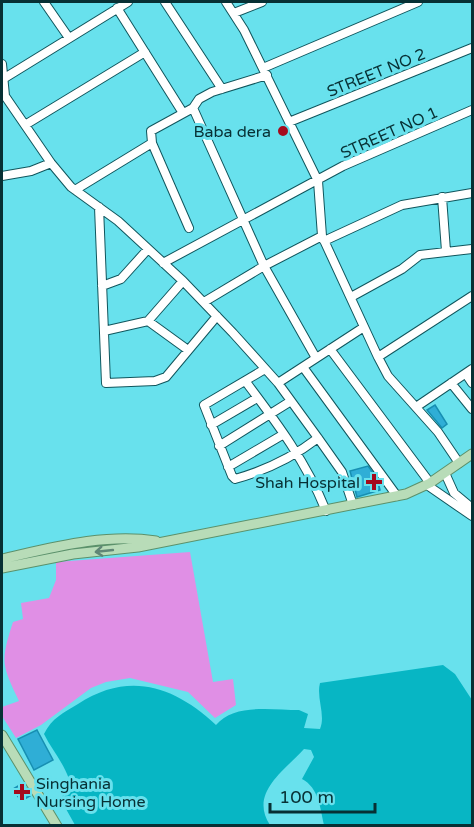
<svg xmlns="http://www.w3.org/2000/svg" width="474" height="827" font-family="'Varela Round',sans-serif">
	<rect width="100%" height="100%" fill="#68e1ed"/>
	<path fill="#e08fe5" d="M190,552L213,682L233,679L236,705L215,718L188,692L130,678L106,682L91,688L41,725L16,738L2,716V707L19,701C2,665 0,662 13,622L23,619L21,603L49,598L56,580V562Z"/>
	<path fill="#07b6c4" d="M443,665L455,674L472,700V825H324C320,808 319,788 302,779L314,757L311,750L304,749C284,771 249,793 270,825H75L61,800L69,779C63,762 52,750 44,734C52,718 63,713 78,704C129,671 174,686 216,725C234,703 272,710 299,710L308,714L304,728L320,729C326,715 316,698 320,683Z"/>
	<path fill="#2faed6" stroke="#178fb2" stroke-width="1.5" d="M435,405L447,424L442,428L427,410Z
		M368,466L377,478L380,490L357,497L350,471Z
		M37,730L53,760L34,770L18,739Z
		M23,783L30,796L21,801L13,789Z"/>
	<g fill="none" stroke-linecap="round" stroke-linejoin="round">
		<defs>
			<path id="minor" d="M44,2L69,38
				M165,2L222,89
				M226,2L244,30L318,181L322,236L378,357L388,376L438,432L459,463
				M117,8L183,113
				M234,13L262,2
				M2,64L5,96L51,163L71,187L118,221L183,281L233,333L278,383L318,438L342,472L353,505
				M263,68L418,2
				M3,79L128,2
				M193,108L264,266L316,358
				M289,122L472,48
				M25,125L145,52
				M2,176L31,171L51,163
				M75,190L152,143
				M442,197L446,251
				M99,207L106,383L155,381L166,377L217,316
				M189,228L152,143L151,131L193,108L199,99L212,92L267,75
				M324,241L402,205L472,193
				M163,263L343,166L472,110
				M102,286L121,279L148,249
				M351,297L402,269L420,255L472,249
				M204,302L264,266L322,236
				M148,321L188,350
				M104,331L148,321L183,281
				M330,349L430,483
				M378,357L472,296
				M303,367L397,496
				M265,369L204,405L232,476L235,479C267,470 292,458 318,438
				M466,374L472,383
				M246,382C277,423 307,463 326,511
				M278,383L364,327
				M451,383L472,409
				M416,407L472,369
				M211,425L257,398
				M219,446L291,401
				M228,467L284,434
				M445,473L454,493L472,508
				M427,485L472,516"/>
			<path id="major" d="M2,559C51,548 105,533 156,541
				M2,568L73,554L138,547L406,494L430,483L472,454
				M2,735L57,826"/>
		</defs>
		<use href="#minor" stroke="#10565d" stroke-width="10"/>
		<use href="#major" stroke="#5b916b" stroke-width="11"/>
		<use href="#minor" stroke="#fff" stroke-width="8"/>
		<use href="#major" stroke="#b8dcb8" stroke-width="9"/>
	</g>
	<defs><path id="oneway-shaft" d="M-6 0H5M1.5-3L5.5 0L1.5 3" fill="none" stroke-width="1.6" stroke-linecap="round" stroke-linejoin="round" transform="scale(1.5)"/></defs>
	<use stroke="#608676" href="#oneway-shaft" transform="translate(104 551) rotate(174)"/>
	<g fill="#a50b1d" stroke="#68e1ed" stroke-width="2">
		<circle cx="283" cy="131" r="6"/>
		<path d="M371 473h6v6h6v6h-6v6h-6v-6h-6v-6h6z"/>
		<path d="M19 783h6v6h6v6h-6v6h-6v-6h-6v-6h6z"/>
	</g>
	<g text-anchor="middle" stroke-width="6" stroke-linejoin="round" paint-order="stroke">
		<g font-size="16" fill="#073034" stroke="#68e1ed">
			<text transform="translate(376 72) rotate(-22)" y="6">STREET NO 2</text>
			<text transform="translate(389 132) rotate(-24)" y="6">STREET NO 1</text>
		</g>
		<g font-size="16" fill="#073034" stroke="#68e1ed" text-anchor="end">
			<text x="271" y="137">Baba dera</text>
			<text x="360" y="488">Shah Hospital</text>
			<text x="36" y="789" text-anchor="start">Singhania<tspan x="36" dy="18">Nursing Home</tspan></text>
		</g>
	</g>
	<rect width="474" height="827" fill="none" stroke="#073034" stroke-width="6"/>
	<path d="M270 803v9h105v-9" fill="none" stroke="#073034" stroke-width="3"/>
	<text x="279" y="803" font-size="18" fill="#073034" stroke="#68e1ed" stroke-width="4.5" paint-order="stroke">100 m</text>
</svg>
